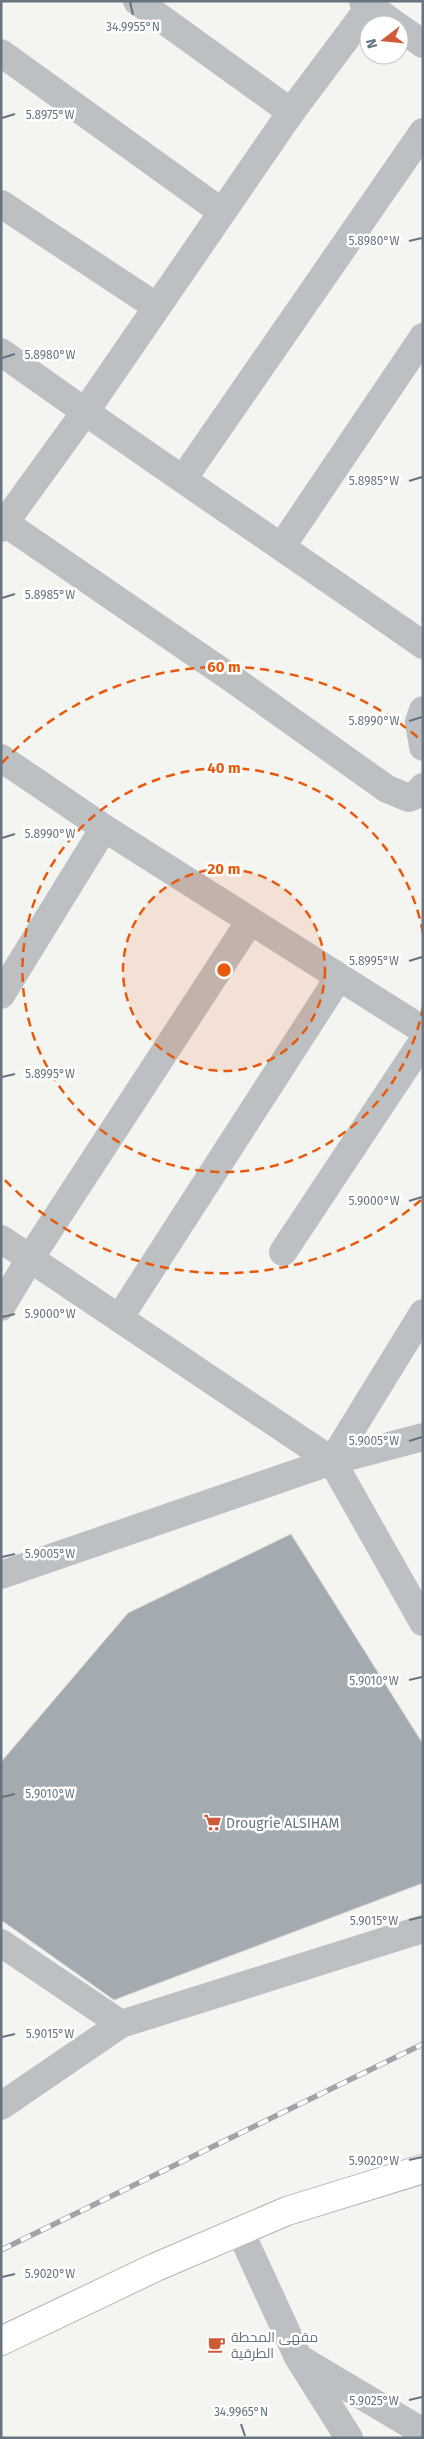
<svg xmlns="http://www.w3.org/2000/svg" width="424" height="2439" font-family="'Fira Sans',Cairo,sans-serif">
	<rect width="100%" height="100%" fill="#f4f4f1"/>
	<path fill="#a4abb0" stroke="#d6d6d4" d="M291,1534L423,1744V1883L114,2000L1,1920V1762L128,1613Z"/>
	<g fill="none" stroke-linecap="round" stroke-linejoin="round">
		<defs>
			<path id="major" d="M1,2341L156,2267L287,2211L423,2169"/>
		</defs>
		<use href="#major" stroke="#b0b4b7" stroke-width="30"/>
		<path stroke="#bcc0c3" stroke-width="28" d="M137,1L291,112
			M363,1L396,25
			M399,27L423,44
			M1,53L222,212
			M1,204L157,307
			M1,352C140,452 283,547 423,645
			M183,479L423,132
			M5,523L234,680L387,789L409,798L416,795L423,787
			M1,528L85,412L291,112L374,1
			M282,546L423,337
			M423,710L419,722L423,747
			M1,758L104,828L423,1030
			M1,995L104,828
			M1,1239L332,1461L423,1622
			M283,1252L423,1041
			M1,1307L31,1257L250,921
			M120,1317L339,977
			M332,1461L423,1313
			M1,1575L332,1461L423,1437
			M1,1943L121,2024
			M1,2106L121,2024L423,1929
			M240,2231L298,2357L349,2438
			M302,2360L423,2432"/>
		<use href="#major" stroke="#fff" stroke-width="28"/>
		<defs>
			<path id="rail" d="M1,2250L423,2044"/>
		</defs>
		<use href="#rail" stroke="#9ea4a8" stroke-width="5.5"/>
		<use href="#rail" stroke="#fff" stroke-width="4" stroke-dasharray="11" stroke-linecap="butt"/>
	</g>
	<path fill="none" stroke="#67747f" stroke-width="2" d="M130,2L133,15M2,118L15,114M409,241L422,238M2,358L15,354M409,481L422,477M2,598L15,594M409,721L422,717M2,838L15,834M409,961L422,957M2,1077L15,1074M409,1201L422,1197M2,1317L15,1314M409,1441L422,1437M2,1557L15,1554M409,1680L422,1677M2,1797L15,1794M409,1920L422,1917M2,2037L15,2034M409,2160L422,2157M2,2277L15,2274M409,2400L422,2397M241,2424L245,2436"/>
	<circle cx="224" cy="970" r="101" fill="#e8590c" fill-opacity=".12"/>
	<g fill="none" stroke="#e8590c" stroke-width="2.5" stroke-dasharray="9 6">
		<circle cx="224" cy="970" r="101"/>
		<path d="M423 1007A202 202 0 1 1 423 933"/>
		<path d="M421 1200A303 303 0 0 1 2 1177M2 763A303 303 0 0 1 421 740"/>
	</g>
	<defs>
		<symbol id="supermarket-bare" viewBox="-9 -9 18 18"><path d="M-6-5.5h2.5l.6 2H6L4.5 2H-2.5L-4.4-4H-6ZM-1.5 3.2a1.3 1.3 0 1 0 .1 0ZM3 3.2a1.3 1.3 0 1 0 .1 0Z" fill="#ce5b37" stroke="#fff" stroke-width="2.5" paint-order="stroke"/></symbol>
		<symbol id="cafe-bare" viewBox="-9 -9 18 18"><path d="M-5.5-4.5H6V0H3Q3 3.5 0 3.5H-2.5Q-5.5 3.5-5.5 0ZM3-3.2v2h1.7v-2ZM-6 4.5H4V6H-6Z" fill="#ce5b37" stroke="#fff" stroke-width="2.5" paint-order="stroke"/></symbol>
	</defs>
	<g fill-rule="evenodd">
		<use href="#supermarket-bare" x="200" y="1810" width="25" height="25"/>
		<use href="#cafe-bare" x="204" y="2332" width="25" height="25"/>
	</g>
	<g text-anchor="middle" stroke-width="5" stroke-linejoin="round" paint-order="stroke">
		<g font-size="14" fill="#67747f" stroke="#fff" text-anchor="start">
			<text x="226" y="1828">Drougrie ALSIHAM</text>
			<text x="231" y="2342">مقهى المحطة<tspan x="231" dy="16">الطرقية</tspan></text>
		</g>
	</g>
	<g font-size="12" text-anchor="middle" fill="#67747f" stroke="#fff" stroke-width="5" stroke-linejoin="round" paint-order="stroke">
		<text x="133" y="31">34.9955°N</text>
		<text x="50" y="119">5.8975°W</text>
		<text x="374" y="245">5.8980°W</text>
		<text x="50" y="359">5.8980°W</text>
		<text x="374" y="485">5.8985°W</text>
		<text x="50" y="599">5.8985°W</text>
		<text x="374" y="725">5.8990°W</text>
		<text x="50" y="838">5.8990°W</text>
		<text x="374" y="965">5.8995°W</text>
		<text x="50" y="1078">5.8995°W</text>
		<text x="374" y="1205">5.9000°W</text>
		<text x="50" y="1318">5.9000°W</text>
		<text x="374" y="1445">5.9005°W</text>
		<text x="50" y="1558">5.9005°W</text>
		<text x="374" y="1685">5.9010°W</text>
		<text x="50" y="1798">5.9010°W</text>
		<text x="374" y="1925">5.9015°W</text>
		<text x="50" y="2038">5.9015°W</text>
		<text x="374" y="2165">5.9020°W</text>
		<text x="50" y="2278">5.9020°W</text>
		<text x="374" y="2405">5.9025°W</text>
		<text x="241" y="2416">34.9965°N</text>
	</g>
	<circle cx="224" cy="970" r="8" fill="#e8590c" stroke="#fff" stroke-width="2.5"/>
	<g font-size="15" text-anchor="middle" font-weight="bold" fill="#e8590c" stroke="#fff" stroke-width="5" stroke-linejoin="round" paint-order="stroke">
		<text x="224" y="672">60 m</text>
		<text x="224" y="773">40 m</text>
		<text x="224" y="874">20 m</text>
	</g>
	<rect width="424" height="2439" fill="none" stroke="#67747f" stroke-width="5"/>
	<g transform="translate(384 40) rotate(254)"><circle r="24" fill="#ffffff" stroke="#c2c7cc"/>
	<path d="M0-4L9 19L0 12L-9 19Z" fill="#ce5b37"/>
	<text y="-8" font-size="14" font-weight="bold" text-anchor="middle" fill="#67747f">N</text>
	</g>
</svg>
